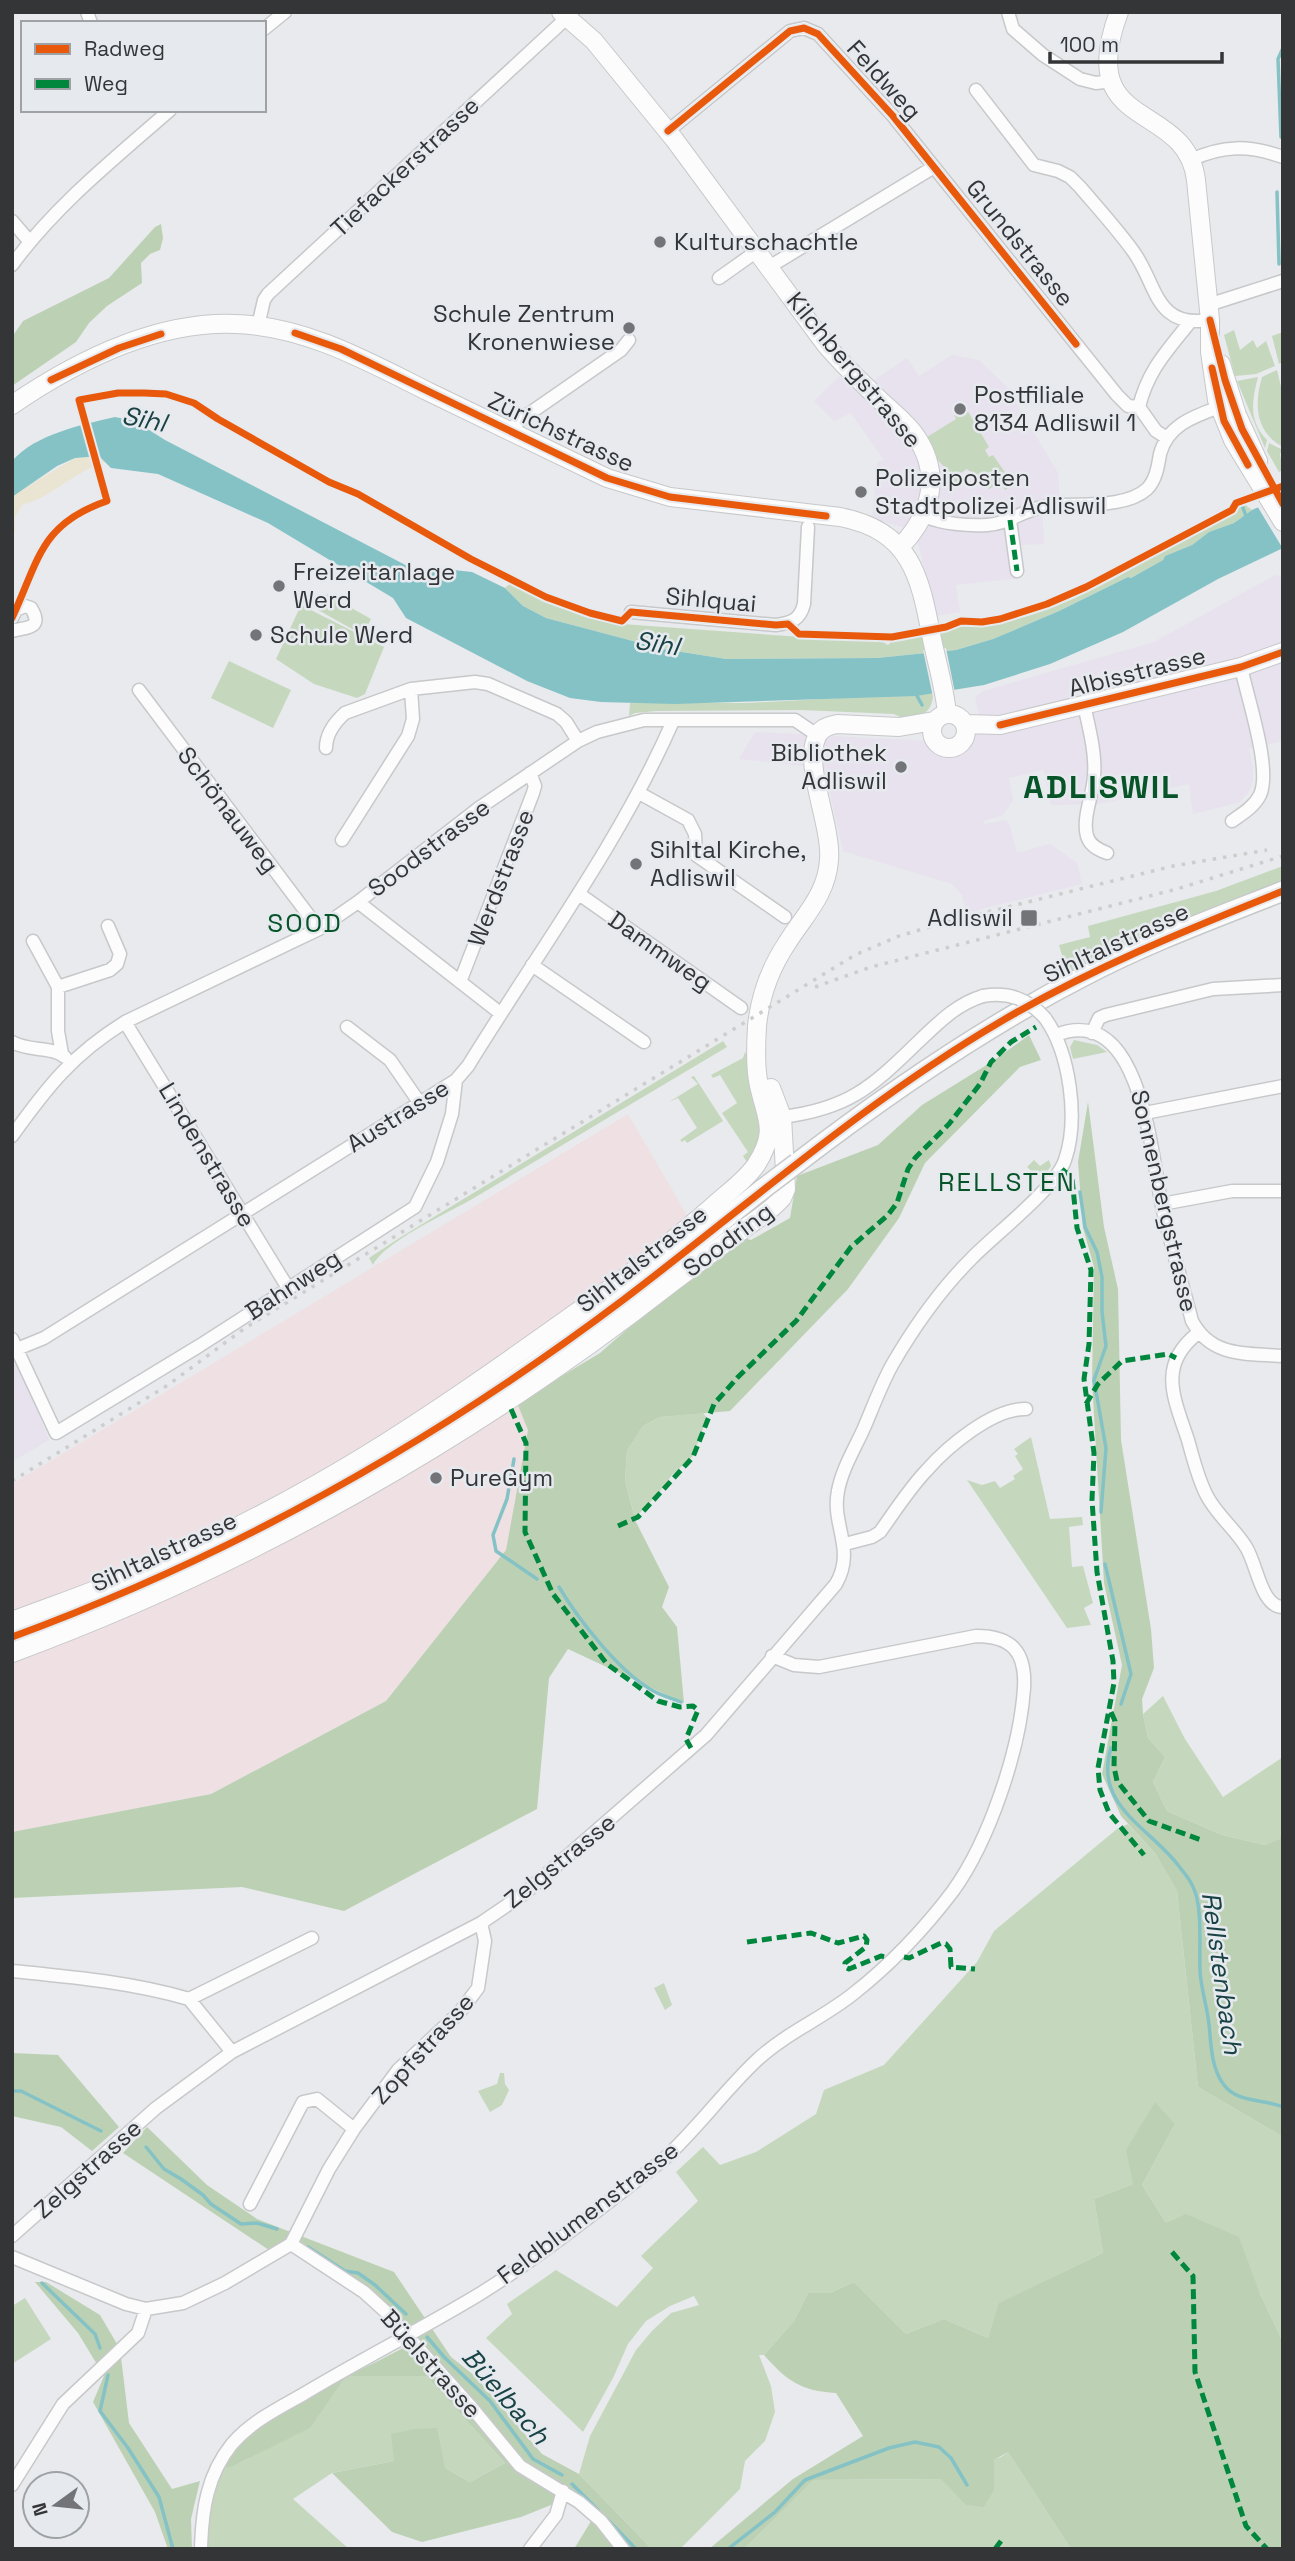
<svg xmlns="http://www.w3.org/2000/svg" width="1295" height="2561" font-family="'Space Grotesk',sans-serif">
	<rect width="100%" height="100%" fill="#e8eaed"/>
	<path fill="#e8e2ee" d="M952,355L979,360L1007,387L1058,473L1060,505L1042,507L1044,544L1021,545L1020,578L956,585L960,612L936,616L915,531L872,518L877,462L884,460L851,413L834,421L814,401L841,375L858,391L907,358L919,376Z
		M1275,575L1283,577V741L1249,749L1253,767V781L1248,793L1240,802L1193,814L1189,784L1099,804L1051,805L1044,770L1009,778L1013,800L1003,815L984,821L985,824L1004,820L1009,823L1017,853L1050,844L1077,863L1082,884L966,913L962,895L952,884L843,851L824,768L739,759L755,732L969,743L979,715L975,697L983,691L1154,642Z
		M12,1348L49,1440L12,1462Z"/>
	<path fill="#efe1e3" d="M628,1114L691,1222L517,1402L528,1430L506,1550L386,1701L211,1794L12,1832V1484Z"/>
	<path fill="#c5d8be" d="M1234,330L1240,350L1253,340L1257,348L1266,341L1275,366L1256,374L1235,376L1224,335Z
		M1283,332V362L1279,364L1272,336Z
		M1277,370L1283,395V447C1255,432 1254,404 1262,377Z
		M1258,377C1252,400 1248,421 1267,440L1265,448L1237,381Z
		M966,408L989,447L985,450L989,457L993,455L1014,485L1005,490L1001,482L989,489L976,474L974,475L967,469L956,476L961,483L954,488L942,475L947,470L935,457L927,437L956,419L954,415Z
		M1269,443L1283,450L1280,454L1283,470L1279,472L1267,451Z
		M1243,503L1252,510L1234,523L1209,532L1192,545L1165,556L1163,560L1131,578L1128,577L1059,611L993,639L956,650L877,658L726,659L663,649L546,618L523,606L505,588L511,583L539,597L578,613L622,624L801,637L879,640L888,645L894,639L942,630L954,626L977,627L994,625V623C1075,613 1162,546 1237,513L1238,505Z
		M327,594L371,619L363,635L318,610Z
		M301,605L384,647L365,694L357,698L314,684L276,659Z
		M229,661L291,690L273,728L211,698Z
		M933,693C934,716 910,724 894,714L801,710L656,711L635,713L629,716L630,703H747Z
		M1283,866V880L1159,929L1067,973L1059,945L1090,937L1088,926L1216,891Z
		M1074,1040L1097,1045L1107,1052L1073,1059L1070,1047Z
		M723,1041L727,1047C643,1097 559,1147 474,1198C450,1212 385,1241 373,1265L369,1258L401,1237Z
		M745,1052C754,1069 763,1113 760,1132C759,1144 753,1152 747,1162L743,1156L748,1152L722,1113L737,1103L720,1075L713,1078L711,1075L743,1058Z
		M694,1076L723,1121L687,1143L685,1140L682,1142L680,1140L697,1128L678,1098L669,1102L698,1084L691,1077Z
		M1034,1160L1040,1166L1049,1160L1051,1166L1045,1175L1038,1177L1027,1167Z
		M703,1413L707,1418L693,1456L672,1475L658,1494L635,1518L625,1481L627,1451L643,1426L660,1417Z
		M1031,1437L1050,1519L1082,1517L1083,1525L1069,1527L1072,1567L1083,1566L1093,1603L1084,1608L1091,1625L1067,1628L967,1480L982,1485L995,1481L1000,1488L1015,1479L1013,1476L1023,1469L1015,1456L1018,1454L1014,1449Z
		M1163,1696L1185,1739L1223,1797L1283,1757V1827L1281,1839L1265,1845L1222,1835L1167,1811L1153,1782L1165,1757L1148,1738L1143,1714Z
		M1128,1824L1155,1853L1177,1891L1198,2087L1283,2137V2342L1260,2294L1166,2223L1142,2185L1175,2124L1133,2184L1094,2199L1103,2253L1000,2303L988,2338L944,2319L906,2334L854,2282L830,2293H808L794,2321L764,2355H759L771,2386L775,2412L765,2441L745,2461L740,2489L680,2549H652L579,2474L590,2436L636,2350L652,2331L671,2313L699,2305L694,2296L670,2306L646,2321L628,2344L613,2378L583,2432L486,2338L512,2314L507,2304L556,2270L617,2307L653,2268L641,2256L698,2201L676,2172L703,2147L720,2165L756,2152L816,2114L824,2090L884,2065L977,1962L994,1931L1117,1829Z
		M664,1983L672,2005L665,2010L654,1988Z
		M500,2073H504L505,2084L509,2090L502,2105L490,2112L478,2091L497,2084Z
		M25,2298L51,2339L12,2364V2306Z
		M346,2376H426L505,2463L470,2482L445,2468L394,2461L332,2473L293,2499L349,2549H206C207,2518 211,2495 223,2467C259,2465 318,2401 346,2376Z
		M1008,2452L1071,2549H744L812,2480L941,2479L1001,2457Z"/>
	<path fill="#bcd1b4" d="M161,224L163,238L160,250L150,254L141,263L142,283L107,306L89,323L76,342L12,386V337L23,321L109,278L155,227Z
		M1029,1035L1041,1060L1020,1067L925,1163L899,1218L848,1289L730,1411L660,1417L643,1426L627,1451L625,1481L636,1522L669,1587L662,1607L677,1627L684,1703L568,1649L549,1678L537,1809L344,1911L242,1887L12,1898V1832L211,1794L386,1701L506,1550L528,1430L517,1403L600,1353L641,1317L743,1238L751,1240L790,1218L797,1176L878,1145L922,1105L993,1061Z
		M1088,1102L1104,1227L1118,1289L1121,1440L1151,1629L1154,1668L1142,1699L1143,1714L1148,1738L1165,1757L1153,1782L1167,1811L1222,1835L1265,1845L1280,1839L1283,1827V2137L1198,2087L1177,1891L1155,1853L1121,1816L1102,1774L1122,1665L1104,1583L1092,1381L1094,1267L1083,1228L1078,1162Z
		M12,2053L58,2055L119,2127L92,2151L61,2127L12,2116Z
		M1155,2102L1175,2124L1142,2185L1166,2223L1186,2214L1239,2237L1260,2294L1283,2342V2549H1071L1008,2452L994,2460V2490L984,2507L966,2505L941,2479L813,2480L744,2549H709L793,2479L863,2436L836,2393C801,2391 787,2381 764,2355L794,2321L808,2293H830L854,2282L906,2334L944,2319L988,2338L999,2303L1103,2253L1094,2199L1133,2184L1126,2150Z
		M147,2127L207,2185L257,2219L394,2272L451,2357L475,2376L542,2454L579,2474L652,2549H574L593,2518L566,2499L521,2517L422,2542L392,2532L332,2473L394,2461L391,2434L414,2429L437,2428L445,2468L470,2482L505,2463L426,2376H346L310,2428L231,2467H223C263,2405 357,2376 419,2339L375,2293L291,2245L275,2254L123,2153Z
		M35,2282H46L100,2315L120,2349L129,2423L172,2489L200,2481L191,2519L192,2549H168L155,2512L93,2402L104,2376L78,2333Z"/>
	<path fill="#e9e5d2" d="M99,456L106,462C74,471 53,497 22,505L15,517V533L12,535V497L18,492L75,458Z"/>
	<path fill="#84c2c6" d="M115,417L135,421L165,440L417,571L444,569L472,572L505,588L523,606L546,618L663,649L726,659L877,658L956,650L993,639L1059,611L1128,577L1131,578L1163,560L1165,556L1192,545L1209,532L1234,523L1252,510L1283,496V548L1218,579L1123,632L1050,664L984,685L916,696L675,704L601,702L570,698L527,681L406,618L393,598L268,523L158,474L111,468L99,456L75,458L57,466L12,497V461C36,434 81,425 115,417Z"/>
	<path fill="#e8eaed" d="M1283,492V549L1256,504Z
		M946,648L955,693L933,697L923,650Z"/>
	<g fill="none" stroke-linecap="round" stroke-linejoin="round">
		<path stroke="#84c2c6" stroke-width="3.5" d="M1281,137L1278,59L1283,48
			M1277,192L1279,264
			M133,423L143,411
			M1242,505L1246,516
			M915,692L922,705
			M1080,1192L1085,1227L1097,1252L1102,1277V1312L1106,1346L1094,1380L1106,1448L1101,1512
			M514,1459L507,1499L493,1535L496,1551L537,1579
			M1105,1564L1131,1674L1121,1704
			M559,1587C578,1619 618,1670 650,1689C659,1695 671,1698 681,1702
			M1111,1748C1093,1805 1150,1828 1178,1865C1183,1872 1190,1879 1193,1887C1203,1906 1199,1949 1200,1971C1201,1989 1207,2006 1209,2024C1211,2044 1211,2068 1224,2085C1237,2103 1265,2099 1283,2107
			M12,2091H21L101,2131
			M146,2147L164,2169L181,2179L203,2195L211,2204L241,2224L257,2223L277,2229
			M308,2247L345,2271L358,2273L375,2285L406,2314
			M42,2283L95,2334L100,2348
			M427,2337L445,2358L490,2401L533,2459L562,2475
			M108,2375L100,2411L128,2448L159,2497L173,2549
			M572,2484L598,2510
			M606,2518L636,2549
			M728,2549L775,2512L805,2480L889,2448L915,2442L939,2447L951,2458L967,2485"/>
		<defs>
			<path id="street" d="M87,12L91,23
				M1008,12L1013,29L1043,55L1080,79L1096,83L1111,81
				M264,29L285,12
				M976,90L1034,165L1058,171L1070,177L1080,187C1098,208 1117,229 1133,251C1157,283 1154,329 1210,320
				M668,131L790,31L804,28L818,34L893,116L1117,395L1128,406L1139,407L1156,431L1167,438
				M1191,160C1223,145 1249,145 1283,157
				M12,221L30,242
				M12,265C55,206 115,158 170,110
				M769,267L934,167
				M719,278L757,251
				M1208,305L1283,281
				M258,326L264,300L268,294L572,13
				M1139,407C1148,370 1167,351 1190,322
				M510,431L520,420L621,350L629,340
				M924,516C942,524 968,526 987,525C1008,524 1023,510 1043,507C1072,502 1124,510 1147,489C1156,480 1158,466 1160,454C1168,423 1198,415 1225,405
				M1010,520L1017,571
				M631,612L776,625C791,623 800,620 804,604L808,527
				M12,618L16,610L25,606L31,608C44,629 26,627 12,631
				M139,690L319,929
				M1084,705C1089,728 1096,753 1094,776C1093,796 1082,817 1087,836C1090,846 1099,850 1107,853
				M326,748C326,734 335,722 345,713L411,689L475,682L488,684L557,714L566,722L578,741
				M639,793L688,820L695,834L696,855L785,917
				M1232,821C1242,814 1254,807 1260,795C1272,769 1247,697 1241,667
				M342,840L408,736L413,719L411,689
				M579,894L741,1008
				M358,902L500,1013
				M33,941L58,987V1031L62,1054
				M532,965L644,1042
				M460,982L533,793L535,786L530,773
				M58,987L110,970L117,964L120,954L108,926
				M125,1022L288,1288
				M347,1027L390,1060L419,1102
				M1092,1033L1099,1018L1106,1015L1213,989L1283,985
				M1056,1035C1142,1001 1151,1156 1162,1206C1171,1245 1182,1283 1192,1321C1212,1358 1246,1353 1283,1356
				M12,1042C30,1052 51,1046 65,1057
				M1145,1113L1283,1086
				M782,1117C847,1109 871,1088 917,1043C937,1024 956,1004 983,996
				M12,1136C48,1086 72,1055 125,1022L319,929L358,902L479,808L578,741L597,732L644,720H795L817,735
				M1162,1204L1232,1191H1283
				M1198,1333C1157,1365 1174,1398 1188,1440C1193,1458 1198,1479 1207,1496C1217,1515 1235,1529 1246,1547C1257,1564 1261,1607 1283,1607
				M12,1339L56,1433L199,1346L415,1207L437,1162L452,1114L456,1080
				M17,1349L44,1338L456,1080L468,1066C538,952 619,844 673,721
				M845,1544L872,1537L880,1532C895,1511 909,1489 926,1471C947,1447 993,1408 1026,1409
				M12,1971C72,1977 131,1982 189,1999L312,1938
				M189,1999L232,2052
				M250,2204L303,2102L317,2099L354,2129
				M12,2236L156,2108L232,2052L481,1923L525,1893L706,1735L836,1584C856,1549 831,1525 838,1491C842,1469 855,1448 864,1428C873,1407 881,1385 892,1365C914,1327 940,1290 971,1259C994,1235 1055,1189 1065,1160C1079,1119 1070,1053 1045,1018
				M291,2244L364,2292L386,2312L473,2409L520,2466L579,2502L601,2521L623,2549
				M12,2257L126,2304L146,2309L183,2303L225,2283L291,2244L329,2169L354,2129L398,2070L459,2013L478,1988L485,1941L481,1923
				M12,2485L63,2404L138,2333L146,2309
				M201,2549C202,2510 207,2475 232,2444C251,2422 277,2409 302,2395C360,2360 420,2330 478,2295C543,2255 603,2206 663,2160C697,2129 724,2091 757,2060C786,2033 823,2018 853,1994C890,1965 925,1928 953,1891C989,1841 1020,1750 1024,1688C1026,1652 1012,1636 976,1636L819,1667L794,1665L772,1656
				M530,2549L556,2515L563,2491"/>
			<path id="secondary" d="M561,12L594,41L674,139L826,345C844,366 863,384 883,403C895,414 909,425 917,438C942,476 930,516 901,546
				M1119,12C1073,134 1186,99 1196,180L1210,320V352L1217,400L1233,440L1283,522
				M1221,364L1237,415L1258,461
				M12,405C75,362 156,321 235,324C305,326 367,361 429,392C488,420 547,449 607,478L670,497L840,517C912,531 920,577 932,639C937,664 945,689 947,714
				M932 731a17 17 0 1 1 34 0a17 17 0 1 1-34 0Z
				M965,724L1000,725L1241,667L1283,652
				M12,1621C57,1604 102,1589 146,1569C220,1537 294,1499 363,1457C443,1408 518,1354 594,1300C635,1271 674,1240 712,1207C726,1194 745,1181 756,1165C780,1128 764,1116 758,1080C755,1063 756,1043 757,1026C760,997 771,967 787,943C804,916 827,894 829,860C832,826 804,767 816,739C819,729 827,726 837,724L899,727L934,721
				M12,1653C250,1565 474,1438 673,1282C696,1265 718,1248 741,1231C754,1221 771,1211 782,1198L786,1189L782,1117L771,1088"/>
			<path id="primary" d="M797,1163C887,1094 981,1029 1082,977C1146,943 1215,918 1283,891
				M12,1637C167,1580 315,1507 454,1419C563,1350 663,1268 764,1188"/>
		</defs>
		<use href="#street" stroke="#c7c8ca" stroke-width="15"/>
		<use href="#secondary" stroke="#c7c8ca" stroke-width="20"/>
		<use href="#primary" stroke="#c7c8ca" stroke-width="22"/>
		<use href="#street" stroke="#fcfcfc" stroke-width="12"/>
		<use href="#secondary" stroke="#fcfcfc" stroke-width="18"/>
		<use href="#primary" stroke="#fcfcfc" stroke-width="19"/>
		<path stroke="#cdcdce" stroke-width="3.5" stroke-dasharray="3.5 7" stroke-linecap="butt" d="M815,987L871,967L1177,889L1283,856
			M12,1481L168,1385L245,1328L855,955L899,936L943,923L1173,866L1267,850"/>
		<defs>
			<path id="street-bridge" d="M983,996C1008,992 1027,998 1045,1018"/>
			<path id="primary-bridge" d="M764,1188L797,1163"/>
		</defs>
		<use href="#street-bridge" stroke="#c7c8ca" stroke-width="15" stroke-linecap="butt"/>
		<use href="#primary-bridge" stroke="#c7c8ca" stroke-width="22" stroke-linecap="butt"/>
		<use href="#street-bridge" stroke="#fcfcfc" stroke-width="12"/>
		<use href="#primary-bridge" stroke="#fcfcfc" stroke-width="19"/>
		<path stroke="#00873e" stroke-width="5" stroke-dasharray="10 5" stroke-linecap="butt" d="M1010,520L1017,571
			M1062,1169L1072,1178L1077,1228L1091,1270L1089,1344L1084,1379L1094,1453L1092,1500L1097,1572L1113,1661L1114,1683L1098,1768L1100,1790L1109,1813L1144,1855
			M1086,1404L1098,1384L1122,1361L1168,1354L1176,1358
			M511,1409L526,1443L525,1532L553,1594L607,1664L658,1701L680,1707L693,1706L698,1710L686,1739L691,1748
			M618,1526L638,1517L693,1457L714,1404L738,1377L796,1321L851,1247L888,1215L897,1203L908,1169L915,1158L949,1124L980,1084L991,1062L1011,1042L1036,1027
			M1111,1712L1115,1721L1114,1767L1117,1781L1149,1821L1204,1841
			M747,1942L811,1933L838,1943L864,1936L867,1940L866,1947L845,1963V1967L849,1969L881,1956L886,1957
			M904,1957L909,1958L941,1943L946,1944L950,1949L951,1967L975,1969
			M1172,2252L1193,2276L1195,2372L1246,2526L1267,2549
			M995,2549L1001,2541"/>
		<defs>
			<path id="cycleway" d="M668,131L790,31L804,28L818,34L893,116L1076,344
				M1210,320L1225,380L1242,429L1283,504
				M295,333L341,349L607,478L670,497L826,516
				M1212,368L1224,421L1248,465
				M51,380L119,348L161,334
				M12,618C39,560 40,524 107,501L79,400L118,393H144L166,394L194,403L218,419L329,482L358,494L471,559L546,597L590,613L622,621L631,612L776,625L788,624L799,634L892,637L946,627L961,621L982,622L1000,619L1047,604L1086,587L1232,510L1236,503L1283,486
				M1000,725L1241,667L1283,652
				M12,1637C232,1556 436,1441 623,1300C747,1206 864,1102 1000,1022C1090,969 1186,930 1283,891"/>
		</defs>
		<use href="#cycleway" stroke="#e6eaef" stroke-width="11"/>
		<use href="#cycleway" stroke="#e8590c" stroke-width="7"/>
	</g>
	<g fill="#737477" stroke="#e6eaef" stroke-width="2.5">
		<circle cx="660" cy="242" r="7"/>
		<circle cx="629" cy="328" r="7"/>
		<circle cx="960" cy="409" r="7"/>
		<circle cx="861" cy="492" r="7"/>
		<circle cx="279" cy="586" r="7"/>
		<circle cx="256" cy="635" r="7"/>
		<circle cx="901" cy="767" r="7"/>
		<circle cx="636" cy="864" r="7"/>
		<rect x="1020" y="909" width="18" height="18" rx="3.5"/>
		<circle cx="436" cy="1478" r="7"/>
	</g>
	<g text-anchor="middle" stroke-width="5" stroke-linejoin="round" paint-order="stroke">
		<g font-size="24" fill="#343537" stroke="#e6eaef">
			<text transform="translate(884 80) rotate(48)" y="8">Feldweg</text>
			<text transform="translate(405 167) rotate(-43)" y="8">Tiefackerstrasse</text>
			<text transform="translate(1020 243) rotate(51)" y="8">Grundstrasse</text>
			<text transform="translate(854 370) rotate(50)" y="8">Kilchbergstrasse</text>
			<text transform="translate(561 432) rotate(25)" y="8">Zürichstrasse</text>
			<text transform="translate(711 600) rotate(5)" y="8">Sihlquai</text>
			<text transform="translate(1137 672) rotate(-14)" y="8">Albisstrasse</text>
			<text transform="translate(228 810) rotate(53)" y="8">Schönauweg</text>
			<text transform="translate(429 848) rotate(-37)" y="8">Soodstrasse</text>
			<text transform="translate(501 878) rotate(-69)" y="8">Werdstrasse</text>
			<text transform="translate(1116 943) rotate(-25)" y="8">Sihltalstrasse</text>
			<text transform="translate(660 951) rotate(35)" y="8">Dammweg</text>
			<text transform="translate(398 1116) rotate(-32)" y="8">Austrasse</text>
			<text transform="translate(207 1155) rotate(59)" y="8">Lindenstrasse</text>
			<text transform="translate(1164 1201) rotate(77)" y="8">Sonnenbergstrasse</text>
			<text transform="translate(728 1240) rotate(-37)" y="8">Soodring</text>
			<text transform="translate(642 1259) rotate(-38)" y="8">Sihltalstrasse</text>
			<text transform="translate(293 1285) rotate(-33)" y="8">Bahnweg</text>
			<text transform="translate(164 1552) rotate(-25)" y="8">Sihltalstrasse</text>
			<text transform="translate(560 1861) rotate(-39)" y="8">Zelgstrasse</text>
			<text transform="translate(423 2049) rotate(-48)" y="8">Zopfstrasse</text>
			<text transform="translate(88 2169) rotate(-42)" y="8">Zelgstrasse</text>
			<text transform="translate(588 2213) rotate(-37)" y="8">Feldblumenstrasse</text>
			<text transform="translate(431 2364) rotate(48)" y="8">Büelstrasse</text>
		</g>
		<g font-size="24" fill="#343537" stroke="#e6eaef" text-anchor="start">
			<text x="674" y="250">Kulturschachtle</text>
			<text x="615" y="322" text-anchor="end">Schule Zentrum<tspan x="615" dy="28">Kronenwiese</tspan></text>
			<text x="974" y="403">Postfiliale<tspan x="974" dy="28">8134 Adliswil 1</tspan></text>
			<text x="875" y="486">Polizeiposten<tspan x="875" dy="28">Stadtpolizei Adliswil</tspan></text>
			<text x="293" y="580">Freizeitanlage<tspan x="293" dy="28">Werd</tspan></text>
			<text x="270" y="643">Schule Werd</text>
			<text x="887" y="761" text-anchor="end">Bibliothek<tspan x="887" dy="28">Adliswil</tspan></text>
			<text x="650" y="858">Sihltal Kirche,<tspan x="650" dy="28">Adliswil</tspan></text>
			<text x="1013" y="926" text-anchor="end">Adliswil</text>
			<text x="450" y="1486">PureGym</text>
		</g>
		<g font-size="26" font-style="italic" fill="#184244" stroke="#e6eaef">
			<text transform="translate(144 419) rotate(11)" y="9">Sihl</text>
			<text transform="translate(657 643) rotate(9)" y="9">Sihl</text>
			<text transform="translate(1222 1973) rotate(82)" y="9">Rellstenbach</text>
			<text transform="translate(506 2396) rotate(49)" y="9">Büelbach</text>
		</g>
		<g font-size="26" letter-spacing="2" fill="#065428" stroke="#e6eaef">
			<text x="305" y="932">SOOD</text>
			<text x="1007" y="1191">RELLSTEN</text>
		</g>
		<g font-size="32" font-weight="bold" letter-spacing="2" fill="#065428" stroke="#e6eaef">
			<text x="1102" y="798">ADLISWIL</text>
		</g>
	</g>
	<rect width="1295" height="2561" fill="none" stroke="#343537" stroke-width="28"/>
	<rect x="21" y="21" width="245" height="91" fill="#e6eaef" stroke="#9fa2a5" stroke-width="2"/>
	<rect x="35" y="44" width="35" height="10" fill="#e8590c" stroke="#9fa2a5" stroke-width="2"/>
	<text x="84" y="56" font-size="21" fill="#343537">Radweg</text>
	<rect x="35" y="79" width="35" height="10" fill="#00873e" stroke="#9fa2a5" stroke-width="2"/>
	<text x="84" y="91" font-size="21" fill="#343537">Weg</text>
	<g transform="translate(56 2505) rotate(255)"><circle r="33" fill="#e6eaef" stroke="#9fa2a5" stroke-width="2"/>
	<path d="M0-5L12 26L0 18L-12 26Z" fill="#737477"/>
	<text y="-10" font-size="19" font-weight="bold" text-anchor="middle" fill="#343537">N</text>
	</g>
	<path d="M1050 52v10h172v-10" fill="none" stroke="#343537" stroke-width="3.5"/>
	<text x="1060" y="52" font-size="21" fill="#343537" stroke="#e6eaef" stroke-width="5" paint-order="stroke">100 m</text>
</svg>
